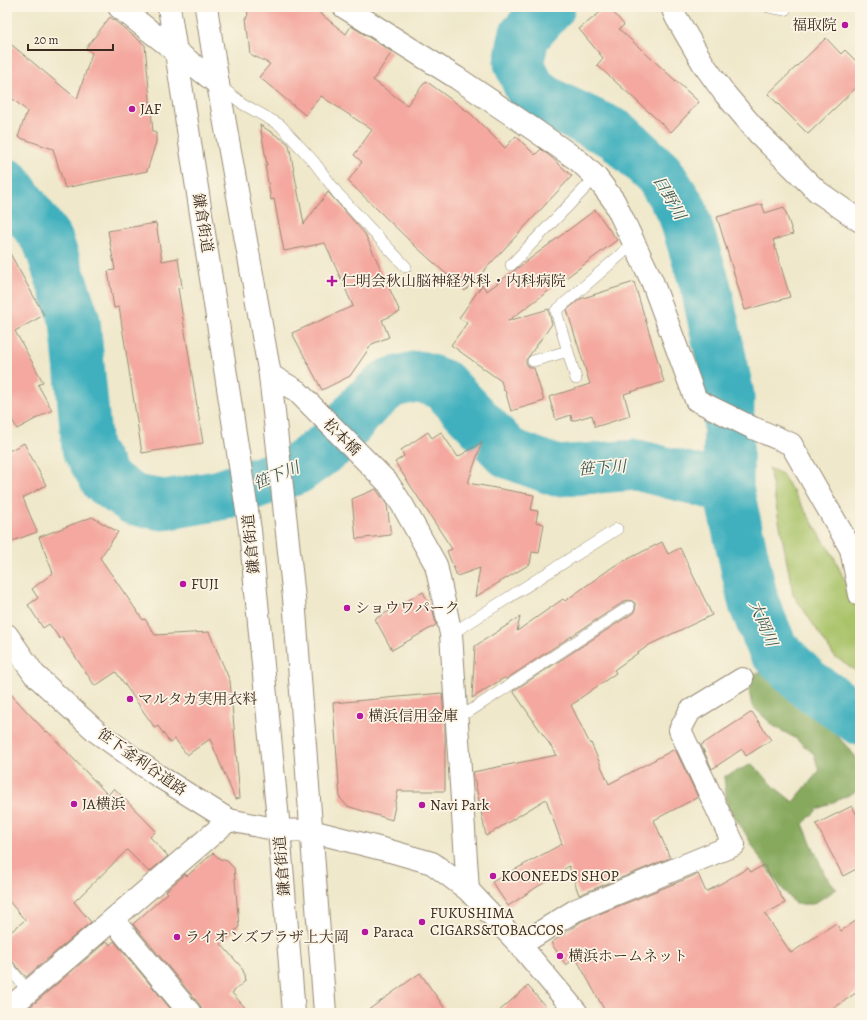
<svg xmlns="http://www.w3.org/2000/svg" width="867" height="1020" font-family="Alegreya,'Noto Serif JP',serif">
	<rect width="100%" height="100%" fill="#fcf5e5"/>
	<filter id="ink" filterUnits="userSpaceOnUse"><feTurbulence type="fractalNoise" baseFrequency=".025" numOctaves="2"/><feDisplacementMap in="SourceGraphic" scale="8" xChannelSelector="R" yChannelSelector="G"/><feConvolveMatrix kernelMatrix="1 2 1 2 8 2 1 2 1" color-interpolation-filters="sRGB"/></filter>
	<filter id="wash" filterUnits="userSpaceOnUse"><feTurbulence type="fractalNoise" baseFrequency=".012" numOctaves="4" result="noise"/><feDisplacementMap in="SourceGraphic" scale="16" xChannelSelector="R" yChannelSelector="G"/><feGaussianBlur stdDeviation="0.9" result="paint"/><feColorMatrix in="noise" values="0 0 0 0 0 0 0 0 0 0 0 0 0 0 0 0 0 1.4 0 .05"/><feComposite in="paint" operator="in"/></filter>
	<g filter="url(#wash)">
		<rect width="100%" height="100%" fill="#efe8cb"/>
		<path fill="#a9c369" stroke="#727644" d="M769,468L782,474L834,557L860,614V674L834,656L793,594Z"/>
		<path fill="#86a95d" stroke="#606a3e" d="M777,672L805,699L857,758L860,760V790L818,809L803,824L825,875L837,889L813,904H795L777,882L758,855L744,831L727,806L724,777L752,764L777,789L793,802L819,771L814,754L795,738L775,727L752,706L746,674Z"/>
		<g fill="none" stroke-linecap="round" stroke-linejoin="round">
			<path stroke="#41b0be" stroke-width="51" d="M550,7L524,36L519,63L531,91L555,106L617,135L659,174L682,210L706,288L729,395L728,488L754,604L773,649L807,683L860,720
				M7,184L48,241L75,321L87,448L106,481L134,500L164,505L221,495L297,469L330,445L366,403L390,383L419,376L443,385L508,453L557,471L637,465L728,488"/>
		</g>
		<g id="blocks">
			<path fill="#f4a89f" d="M247,7H312L346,34L351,26L392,52L373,80L407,105L426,81L471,114L505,148L516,136L535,155L541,149L552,158L572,176L465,291L413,244L348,181L362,162L354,155L372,130L321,96L305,115L259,77L270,64L250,54L246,18H248Z
				M607,7H609L624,25L619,29L699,102L671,132L597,65L603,58L579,29Z
				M110,17L145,45L153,132L156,133V142L147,171L65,188L53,149L18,137L27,111L7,94V41L77,99L92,53L86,48Z
				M826,38L841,54L845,50L860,65V84L808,134L768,94Z
				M260,125L285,141L289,145L304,224L328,192L365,234L400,312L382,320L389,337L372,344L350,376L322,390L292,333L353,306L325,243L284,251L274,199L271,200L265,165H267Z
				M762,204L765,213L784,207L793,234L773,240L790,297L745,310L717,217Z
				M595,210L617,240L508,321L549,309V313L552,324L526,360V363L528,366L531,368H534L544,401L511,411L505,390L504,391L501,381L451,345L467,323L459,318L482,285L487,291Z
				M156,223L162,261L178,258L182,287L178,288L203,443L142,453L119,307L114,308L108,271L115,270L108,231Z
				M7,248L44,315L15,331L43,382L38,385L52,410L17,429L7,410Z
				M634,282L664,382L624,394L630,416L595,427L592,415L572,421L571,415L556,420L549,397L590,384L567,310L580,299Z
				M428,432L432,438L441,432L458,457L482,442L468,483L534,495L531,510L538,511L536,522L544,524L539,553L532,552L530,564L475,597L480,568L457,576L447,551L452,549L395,462L404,456L401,450Z
				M24,443L46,485L23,498L37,532L7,543V452Z
				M376,489L387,505L391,535L356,539L352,499Z
				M92,517L118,532L100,558L143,620L145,619L155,635L209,632L230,681L240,798L235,799L210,739L187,755L175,739L170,743L158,726L155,728L116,672L95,686L62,637L60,639L49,624L43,628L28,605L38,598L32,589L53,573L39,537Z
				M662,542L668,554L680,548L712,615L649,645L614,670L616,673L579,699V700L571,705L590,744L591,743L609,784L675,749L698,797L654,820L670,858L579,895L569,866L508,906L492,882L562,844L546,799L486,836L473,772L557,755L513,691L633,613L635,610L636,606L635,603L632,601L628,600L625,601L506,679L504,678L472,698L475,646L520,617L517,631L563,599L565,601L614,566Z
				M423,592L433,611L436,625L392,650L375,619Z
				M7,690L46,732L47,731L108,795L114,788L156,831L150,837L168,856L149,872L127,850L74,902L91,922L26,977L12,961L7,958V935L25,920L7,899Z
				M442,693L445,726V791H398L392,820L347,806L340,798L333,703Z
				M752,712L771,740L746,756L742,749L712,769L701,745Z
				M852,806L860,821V867L843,876L816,824Z
				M213,853L220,859L227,861L234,868L239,927L221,944L243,969L245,981L232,993L250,1013H202V1011L200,1005L133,924L168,893L166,891L185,874L187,876Z
				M764,865L785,903L765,914L791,953L836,923L841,931L860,918V990L827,1013H606L576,958L566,965L551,943L582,921L698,874L706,892L748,868L751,872Z
				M107,941L110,945L114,941L174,1013H23Z
				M420,973L448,1013H364Z
				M528,986L551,1013H497Z"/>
		</g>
	</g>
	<g filter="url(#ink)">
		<use href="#blocks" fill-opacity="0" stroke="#958974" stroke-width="1"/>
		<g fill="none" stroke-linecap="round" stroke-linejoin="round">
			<defs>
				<path id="lane" d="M769,7L785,10
					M220,86L243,104L280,125L314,162L338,194L406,267
					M511,265L596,177
					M533,361L568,351
					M576,379L556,311L634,243
					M451,634L617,529
					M456,714L470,711L629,607
					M7,965L28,991"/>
				<path id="street" d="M344,7L457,78L536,131L579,161L596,177L614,201L652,281L696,400L753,428L791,444L851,549L860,595
					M672,7L676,17L704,65L725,94L759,134L817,191L860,221
					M270,375L297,391L388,483L403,506L436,565L451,634L468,890
					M311,831L390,851L432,863L468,890L520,945L577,1013
					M113,920L190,1013
					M520,945L576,910L734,845L680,730L690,711L742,679
					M7,1010L229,820"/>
				<path id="secondary" d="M119,7L218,84"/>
				<path id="primary" d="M169,7L250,530L279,830L294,1013
					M206,7L218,84L270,375L294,598L325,1013
					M7,635L34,674L65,703L97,732L157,775L229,820L279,830L311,831"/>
			</defs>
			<use href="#lane" stroke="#958974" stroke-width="12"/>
			<use href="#street" stroke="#958974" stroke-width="24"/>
			<use href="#secondary" stroke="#958974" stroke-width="24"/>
			<use href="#primary" stroke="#958974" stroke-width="24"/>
			<use href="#lane" stroke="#fff" stroke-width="11"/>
			<use href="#street" stroke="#fff" stroke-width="22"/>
			<use href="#secondary" stroke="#fff" stroke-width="22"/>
			<use href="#primary" stroke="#fff" stroke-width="22"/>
		</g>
	</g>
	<g fill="#b5179e" stroke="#fcf5e5" stroke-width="1.5">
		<circle cx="845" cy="25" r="4"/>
		<circle cx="132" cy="109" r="4"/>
		<path d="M330 275h4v4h4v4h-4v4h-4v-4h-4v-4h4z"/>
		<circle cx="183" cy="584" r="4"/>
		<circle cx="347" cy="608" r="4"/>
		<circle cx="130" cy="699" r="4"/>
		<circle cx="360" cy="716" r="4"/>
		<circle cx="74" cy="804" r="4"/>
		<circle cx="422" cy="805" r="4"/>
		<circle cx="493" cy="876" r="4"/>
		<circle cx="422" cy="922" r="4"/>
		<circle cx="365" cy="932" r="4"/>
		<circle cx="177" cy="937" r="4"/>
		<circle cx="560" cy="956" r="4"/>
	</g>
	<g text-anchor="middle" stroke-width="3.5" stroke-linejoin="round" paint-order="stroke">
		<g font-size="15" fill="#3b2a1e" stroke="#fcf5e5" text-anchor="start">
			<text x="837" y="30" text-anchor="end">福取院</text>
			<text x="140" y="114">JAF</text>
			<text x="341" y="286">仁明会秋山脳神経外科・内科病院</text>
			<text x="191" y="589">FUJI</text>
			<text x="355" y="613">ショウワパーク</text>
			<text x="138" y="704">マルタカ実用衣料</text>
			<text x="368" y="721">横浜信用金庫</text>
			<text x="82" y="809">JA横浜</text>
			<text x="430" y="810">Navi Park</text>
			<text x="501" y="881">KOONEEDS SHOP</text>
			<text x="430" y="918">FUKUSHIMA<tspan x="430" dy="17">CIGARS&amp;TOBACCOS</tspan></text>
			<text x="373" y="937">Paraca</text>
			<text x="185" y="942">ライオンズプラザ上大岡</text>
			<text x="568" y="961">横浜ホームネット</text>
		</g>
		<g font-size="15" fill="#3b2a1e" stroke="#fcf5e5">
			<text transform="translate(203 223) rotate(81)" y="5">鎌倉街道</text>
			<text transform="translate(342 437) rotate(45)" y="5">松本橋</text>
			<text transform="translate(251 544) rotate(-96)" y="5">鎌倉街道</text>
			<text transform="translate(142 762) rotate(35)" y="5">笹下釜利谷道路</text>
			<text transform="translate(282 866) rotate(-95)" y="5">鎌倉街道</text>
		</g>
		<g font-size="16" font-style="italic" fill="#3d5956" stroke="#fcf5e5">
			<text transform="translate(670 197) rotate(60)" y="6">日野川</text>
			<text transform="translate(602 467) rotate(-4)" y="6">笹下川</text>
			<text transform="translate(276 475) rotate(-22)" y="6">笹下川</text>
			<text transform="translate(764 623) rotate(67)" y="6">大岡川</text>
		</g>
	</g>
	<rect width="867" height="1020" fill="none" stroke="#fcf5e5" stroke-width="24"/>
	<path d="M28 44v6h85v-6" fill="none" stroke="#3b2a1e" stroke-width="2"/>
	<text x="34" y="44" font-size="12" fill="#3b2a1e" stroke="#fcf5e5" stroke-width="3" paint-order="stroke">20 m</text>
</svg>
